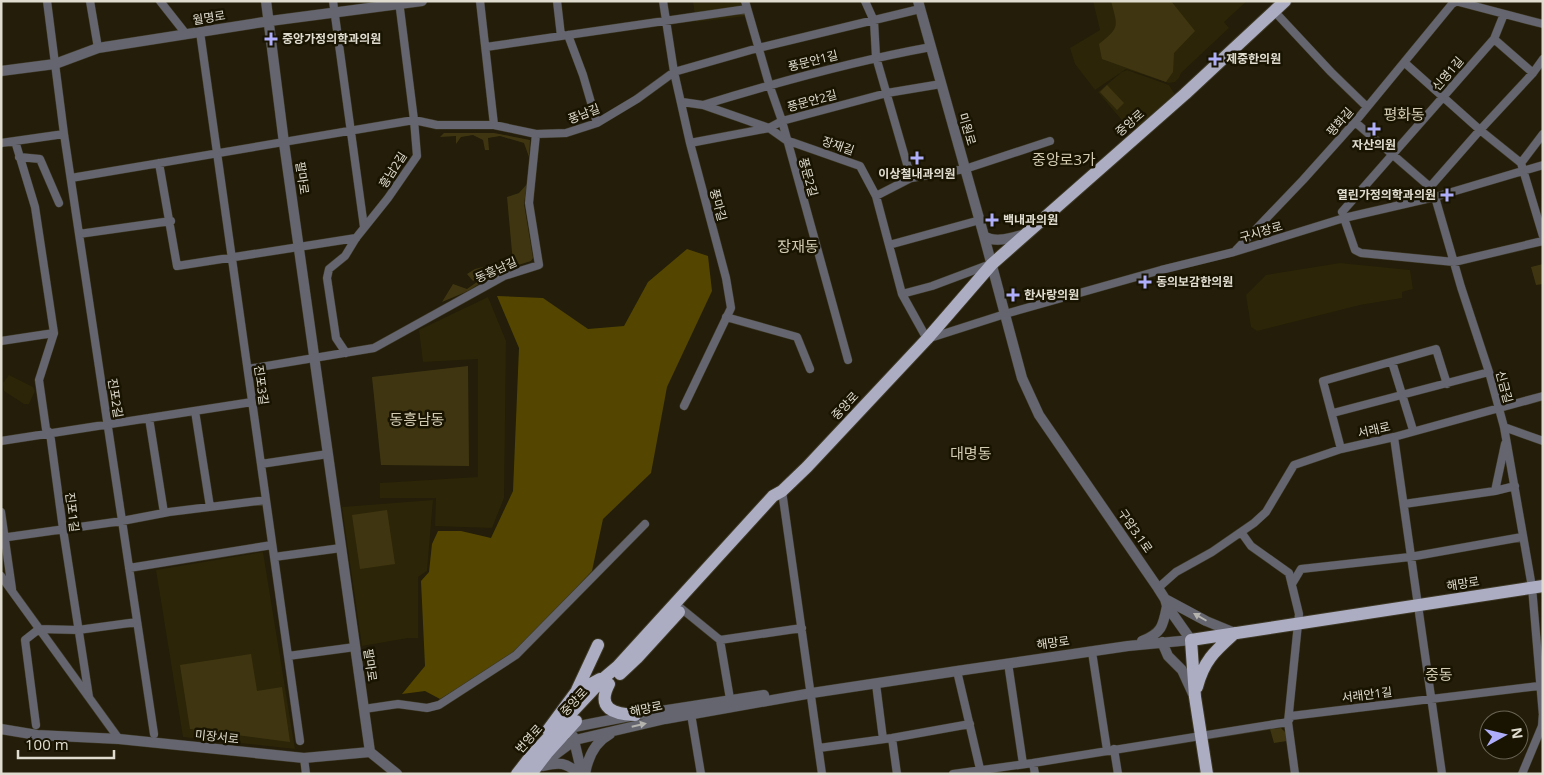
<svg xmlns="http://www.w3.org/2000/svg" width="1544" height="775" font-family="'Open Sans','Noto Sans KR',sans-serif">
	<rect width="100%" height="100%" fill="#231d09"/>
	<path fill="#2c2508" d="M693,1H745L747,16L696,22Z
		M1093,1H1247L1224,22L1229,28L1181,73L1179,78L1175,82L1169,83L1126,69L1095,90L1075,64L1070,48L1100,30Z
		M1127,70L1169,85L1179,101L1137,138L1098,92L1122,72Z
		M1340,263L1410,270L1413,289L1402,292V298L1360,305L1257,331L1251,327L1246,295L1266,275Z
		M488,297L506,341L504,498L492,528L435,526L436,498H380V483L478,477V359L423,362L419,330Z
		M9,375L33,387L35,391L29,404H24L4,391L3,383Z
		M433,500L427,571L418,577V638H408L362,646L342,507Z
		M263,552L295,749L183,737L156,570Z"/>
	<path fill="#3f3611" d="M1111,1H1171L1195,31L1174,53L1173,72L1166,82L1102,59L1099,44C1120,27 1118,27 1111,1Z
		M1107,85L1124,103L1117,110L1100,92Z
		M444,133H494L530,140L529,157L524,143L500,136L488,138L489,150H485L483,140L473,135L461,137L456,144V136L440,137Z
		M527,184L524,204L533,258L531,261L499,271L468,291L442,302L453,284L467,289L494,270L495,265L513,263L507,197L519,193Z
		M1543,264V284L1536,285L1531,267Z
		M483,267L484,275L473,281L467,274L475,269Z
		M468,366L469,466L381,465L372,377Z
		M387,510L395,564L360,569L352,515Z
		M251,654L257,691L282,687L290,742L190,729L180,665Z
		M1281,728L1286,733L1287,741L1274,743L1270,729Z"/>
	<path fill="#544600" d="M687,249L708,256L712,291L667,387L651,473L603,519L592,571L513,655L440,699L425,691L402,694L425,666L421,581L429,572L432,544L438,531H461L491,538L513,491L519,348L497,296L543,298L588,329L624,326L648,282Z"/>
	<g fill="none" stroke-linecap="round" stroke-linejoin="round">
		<defs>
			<path id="minor" d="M47,1L64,134L154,734
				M90,1L98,48
				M160,1L186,34
				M333,1L364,227
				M480,1L494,125
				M557,1L561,36
				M663,1L674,72L690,143L726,278L731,308L684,406
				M745,1L769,84L782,121L848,360
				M865,1L874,21L876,57L911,178
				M1455,1L1543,24
				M1275,12L1331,72L1367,107
				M200,32L300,741
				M568,35L583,75L597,123
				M1494,39L1533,73
				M486,47L747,9
				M1543,59L1533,73L1480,130L1430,187L1435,197L1461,287L1489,372L1504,427L1532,587L1543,716
				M1405,63L1480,130L1521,163
				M682,102L703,105L769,128L786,140L860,166L876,196L902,294L927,339L1005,314L1161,270L1234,252L1344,218L1435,197L1543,165
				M703,105C778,82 854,61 931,47
				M1355,122L1430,187
				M1543,134L1521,163L1543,236
				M15,141L35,207L54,333L39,380L46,429L50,433L63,529L89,697
				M1,143L64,134
				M690,143L769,128L782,121L887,93L941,84
				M19,157L40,159L59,203
				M159,163L177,266L356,238
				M71,178L414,120L437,125H494L536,134L566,133L597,123L637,99L674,72L758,48L920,9
				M876,196L911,178L965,169L1050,141
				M1342,212L1494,39L1504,14
				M1344,218L1355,250L1361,253L1454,262L1543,241
				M79,234L171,221
				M889,245L980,220
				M1236,250L1303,180L1355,122L1452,4L1457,1
				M902,294L932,286L988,265
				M726,317L797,337L810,369
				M1,341L54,333
				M346,353L336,338L327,278L329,269L345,256L356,238L388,198L417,156L414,120L399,1
				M1392,362L1413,430
				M248,369L374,348L504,276L539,265L529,203L536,134
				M195,411L210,507
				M1333,413L1489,372
				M149,418L164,513
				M1504,427L1543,441
				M1394,437L1442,774
				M1,441L252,402
				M1341,449L1323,381L1436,349L1447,384
				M261,464L328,454
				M782,491L822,774
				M1495,491L1505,444
				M1404,504L1495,491L1515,486
				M1,512L12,589
				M1241,532L1251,546L1289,573L1299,614L1288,722L1295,774
				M1,538L122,521L169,512L266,500
				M274,557L341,548
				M129,568L272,545
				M1,576L119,739
				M1292,584L1301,569L1410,557L1522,537
				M1158,588L1176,572L1212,552L1254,523L1266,512L1294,465L1341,449L1394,437L1543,396
				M677,605L720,640
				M720,640L802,628
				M720,640L730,699
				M1092,652L1107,750
				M288,656L355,647
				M1008,663L1023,764
				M957,671L980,769
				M876,684L883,739
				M364,709L398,704L427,708L439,705L516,655L645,524
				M691,714L701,774
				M36,725L25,640L39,629L78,630L137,622
				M892,738L897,774
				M819,748L892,738L970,724
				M1114,749L1118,774
				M304,758L306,774
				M1033,763L1035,774
				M953,774L1033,763L1288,722L1291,716L1539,686
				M1522,774L1542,726L1543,712"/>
			<path id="tertiary" d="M266,1L284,143L370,752L397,774
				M918,1L984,236L1022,378L1039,415L1158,588L1165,599L1167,606L1191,640
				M1,71L55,64L98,48L270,21L422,1
				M984,236C996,244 1013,237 1026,234
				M1165,599L1206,621L1235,633
				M1142,641C1162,633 1163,626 1167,606
				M1162,642L1168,656L1182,670L1193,694
				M569,728L635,715L764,695
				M1,729L37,735L119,739L304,758L370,752
				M573,736L582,774
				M541,765L575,740L665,719L812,693L957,671L1128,646L1191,640
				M543,766C559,762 566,762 579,774
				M585,774C588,757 595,742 610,734"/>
			<path id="primary" d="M620,674L637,658L679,612
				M609,684C596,709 614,714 635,715
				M1197,687C1204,660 1215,651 1235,633
				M577,690L598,645
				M548,730L576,692L600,679
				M517,774L531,756L605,677L618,666L773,496L782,491L807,467L927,339L992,264L1185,94L1285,1
				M531,774L547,753L576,721
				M1207,774L1195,697L1191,640L1543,586"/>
		</defs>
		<use href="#minor" stroke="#3d3825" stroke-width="9"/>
		<use href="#tertiary" stroke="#3d3825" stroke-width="11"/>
		<use href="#primary" stroke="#3d3825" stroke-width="14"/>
		<use href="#minor" stroke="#64656f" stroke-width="8"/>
		<use href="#tertiary" stroke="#64656f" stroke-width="10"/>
		<use href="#primary" stroke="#acadc2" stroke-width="12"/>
	</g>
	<defs><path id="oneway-solid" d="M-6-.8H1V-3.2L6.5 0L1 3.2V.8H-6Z" transform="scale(1.25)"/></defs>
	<g fill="#b5b3ae">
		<use href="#oneway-solid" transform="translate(1200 617) rotate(-150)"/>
		<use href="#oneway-solid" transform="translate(639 725) rotate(-13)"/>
	</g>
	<g fill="#aeaefb" stroke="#191402" stroke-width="2">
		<path d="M268.5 31.5h5v5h5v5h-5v5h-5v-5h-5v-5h5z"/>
		<path d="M1212.5 51.5h5v5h5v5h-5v5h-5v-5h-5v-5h5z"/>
		<path d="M1371.5 121.5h5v5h5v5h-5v5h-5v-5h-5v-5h5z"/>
		<path d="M914.5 150.5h5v5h5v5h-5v5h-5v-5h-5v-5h5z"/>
		<path d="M1444.5 187.5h5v5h5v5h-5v5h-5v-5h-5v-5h5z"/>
		<path d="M989.5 212.5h5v5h5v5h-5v5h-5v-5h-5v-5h5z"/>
		<path d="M1142.5 274.5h5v5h5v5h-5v5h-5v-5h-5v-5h5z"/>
		<path d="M1010.5 287.5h5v5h5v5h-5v5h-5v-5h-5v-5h5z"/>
	</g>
	<g text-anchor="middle" stroke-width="5" stroke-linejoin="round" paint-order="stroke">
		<g font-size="12" fill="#e0ddd0" stroke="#191402">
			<text transform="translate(209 18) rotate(-9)" y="4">월명로</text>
			<text transform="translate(813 61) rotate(-14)" y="4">풍문안1길</text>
			<text transform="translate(1448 74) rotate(-49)" y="4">신영1길</text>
			<text transform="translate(812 101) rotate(-15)" y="4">풍문안2길</text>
			<text transform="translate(584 114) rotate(-21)" y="4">풍남길</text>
			<text transform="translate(1340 122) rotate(-49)" y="4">평화길</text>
			<text transform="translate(1130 123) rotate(-41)" y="4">중앙로</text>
			<text transform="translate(967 129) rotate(74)" y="4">미원로</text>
			<text transform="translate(838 146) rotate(19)" y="4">장재길</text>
			<text transform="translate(393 170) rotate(-57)" y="4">흥남2길</text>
			<text transform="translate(808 177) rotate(74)" y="4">풍문2길</text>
			<text transform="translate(302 178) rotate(82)" y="4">팔마로</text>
			<text transform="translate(718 205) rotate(75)" y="4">풍마길</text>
			<text transform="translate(1261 232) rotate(-16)" y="4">구시장로</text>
			<text transform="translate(496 270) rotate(-24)" y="4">동흥남길</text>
			<text transform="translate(261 385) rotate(82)" y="4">진포3길</text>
			<text transform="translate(1504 387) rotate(75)" y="4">신금길</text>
			<text transform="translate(115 398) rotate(81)" y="4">진포2길</text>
			<text transform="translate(845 406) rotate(-47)" y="4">중앙로</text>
			<text transform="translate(1374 430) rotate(-13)" y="4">서래로</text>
			<text transform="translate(72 512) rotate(83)" y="4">진포1길</text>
			<text transform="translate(1135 531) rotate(55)" y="4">구암3.1로</text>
			<text transform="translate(1463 584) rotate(-9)" y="4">해망로</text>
			<text transform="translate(1053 643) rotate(-8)" y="4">해망로</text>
			<text transform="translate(370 665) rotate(82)" y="4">팔마로</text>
			<text transform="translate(1367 695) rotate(-7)" y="4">서래안1길</text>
			<text transform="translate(574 702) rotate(-47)" y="4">중앙로</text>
			<text transform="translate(646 709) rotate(-12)" y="4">해망로</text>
			<text transform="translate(217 737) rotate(6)" y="4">미장서로</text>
			<text transform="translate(529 739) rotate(-48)" y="4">번영로</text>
		</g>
		<g font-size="12" font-weight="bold" fill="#e0ddd0" stroke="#191402" text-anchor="start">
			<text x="282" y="43">중앙가정의학과의원</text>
			<text x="1226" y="63">제중한의원</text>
			<text x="1374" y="149" text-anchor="middle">자산의원</text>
			<text x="917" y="178" text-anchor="middle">이상철내과의원</text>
			<text x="1436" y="199" text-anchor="end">열린가정의학과의원</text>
			<text x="1003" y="224">백내과의원</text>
			<text x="1156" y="286">동의보감한의원</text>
			<text x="1024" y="299">한사랑의원</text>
		</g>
		<g font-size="15" fill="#d2cbb2" stroke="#191402">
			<text x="1404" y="120">평화동</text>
			<text x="1064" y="165">중앙로3가</text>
			<text x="798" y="252">장재동</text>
			<text x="417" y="425">동흥남동</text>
			<text x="971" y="459">대명동</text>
			<text x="1439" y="680">중동</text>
		</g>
	</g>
	<rect width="1544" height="775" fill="none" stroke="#e0ddd0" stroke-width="5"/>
	<g transform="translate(1504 735) rotate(82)"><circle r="24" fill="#191402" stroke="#696454"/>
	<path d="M0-4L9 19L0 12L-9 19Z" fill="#aeaefb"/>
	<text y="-8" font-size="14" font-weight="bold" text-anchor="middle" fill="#e0ddd0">N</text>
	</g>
	<path d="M18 750v8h96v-8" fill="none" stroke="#e0ddd0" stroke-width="2.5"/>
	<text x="25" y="750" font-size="15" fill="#e0ddd0" stroke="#191402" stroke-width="4" paint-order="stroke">100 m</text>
</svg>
